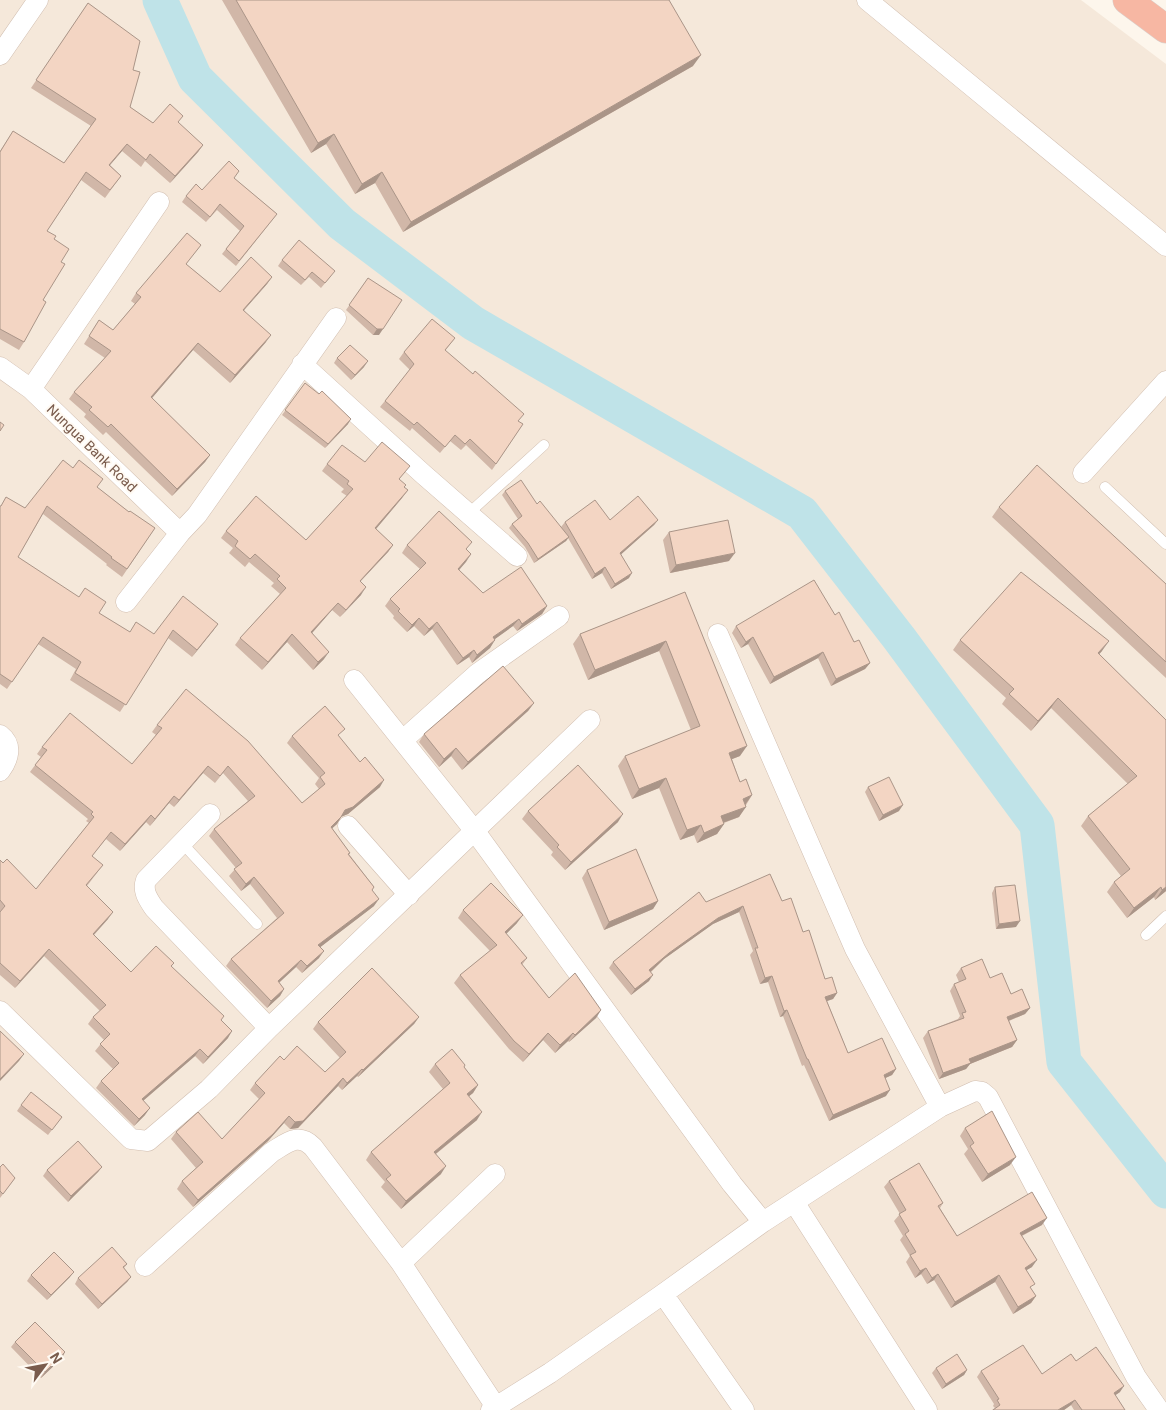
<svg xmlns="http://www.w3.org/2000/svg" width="1166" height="1410" font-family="Roboto,sans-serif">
	<rect width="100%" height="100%" fill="#fdf6ec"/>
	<path fill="#f5e8da" d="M0,0H1081L1166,64V1410H0Z"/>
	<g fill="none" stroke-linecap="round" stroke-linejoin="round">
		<path stroke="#bfe3e8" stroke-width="35" d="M160,0L195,78L342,224L473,323L802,513L899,638L1037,825L1064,1062L1166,1191"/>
		<defs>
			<path id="lane" d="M1105,487L1166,544
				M469,513L544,445
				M182,843L257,924
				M1146,935L1166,916"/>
			<path id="street" d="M867,0L1166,246
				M0,55L38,0
				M302,364L423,474L517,556
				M0,367L31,389L180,533
				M31,389L159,202
				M1083,473L1166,381
				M126,602L180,533L197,515L336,318
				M718,634L855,949L940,1107
				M354,680L474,830L732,1184L763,1222
				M0,735C13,745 9,759 0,771
				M403,740L477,674L559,616
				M210,814L146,880C142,891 148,899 154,908L269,1028
				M348,826L409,895
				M0,1011L131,1139L148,1141L209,1089L269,1028L590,720
				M794,1202L927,1410
				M401,1263L495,1174
				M145,1266L272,1152C287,1143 298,1132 313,1147L401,1263L496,1407
				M663,1294L744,1410
				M491,1410L550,1373L663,1294L763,1222L940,1107L975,1091L982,1092L988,1097L1136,1377L1159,1410"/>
			<path id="highway" d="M1127,0L1166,29"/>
		</defs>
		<use href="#lane" stroke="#d1beb0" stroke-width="11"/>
		<use href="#street" stroke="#d1beb0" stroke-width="21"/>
		<use href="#highway" stroke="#dad1cd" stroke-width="29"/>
		<use href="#lane" stroke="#fff" stroke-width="10"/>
		<use href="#street" stroke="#fff" stroke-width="20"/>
		<use href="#highway" stroke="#f7b7a3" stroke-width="28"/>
	</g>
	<path fill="#d1b7a8" d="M222,0H669L693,66L403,232L375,183L355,194L326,144L311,153Z
		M88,3L133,70L130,107L153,123H178L203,145L198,152L170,183L145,161L141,167L122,151L110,165L121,176L105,198L81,180L47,231L54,239L61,262L43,300L24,342L19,350L0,339V151L13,131L64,163L91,126L31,88Z
		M234,178L277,214L236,266L222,254L240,231L217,210L206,222L182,202L186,196Z
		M201,245L186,264L220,292L272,277L267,284L244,310L266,342L230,383L193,350L152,398L210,455L205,462L172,496L106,432L103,435L84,417L86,414L69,399L74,392L105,358L84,344L99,320L113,330L135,304L131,301L136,293Z
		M282,260L331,276L321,288L309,277L301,285L278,266Z
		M368,278L379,335H373L346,310Z
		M455,338L445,351L518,421L523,424L492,470L466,445L461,450L450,441L440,453L412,428L410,431L380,407L410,370L399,359L404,352Z
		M337,358L364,367L351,380L334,363Z
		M305,383L348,424L325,448L282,415Z
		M365,462L404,473L399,479L404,487L408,490L402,498L376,529L393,545L388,552L360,582L361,595L340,617L332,610L312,633L324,659L313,670L287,642L262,670L235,645L240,638L280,594L271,586L274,583L249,562L245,567L229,553L233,548L221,538L226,531L306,540L347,496L341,492L344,489L322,471L327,464Z
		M97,487L129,512L155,528L122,577L106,565L107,564L43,514L18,557L99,613L129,632L154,634L218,624L192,657L168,638L120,712L70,680L76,669L38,644L7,689L0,684V506H1L6,497L25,508Z
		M505,491L537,504L561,527L565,522L658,520L654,525L621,554L629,578L611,589L602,573L592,579L568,538L566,541L534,563L525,547L509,528L512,524L518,519L502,495Z
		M999,507L1166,584V678L992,517Z
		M669,532L729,561L670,573L663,540Z
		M407,545L467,550L471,554L459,570L483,593L547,606L542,614L517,631L513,626L495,639L490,648L472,663L469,657L457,665L432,629L424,636L414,626L407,632L393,618L394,616L385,606L390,599L420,569L402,553Z
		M685,592L740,756L732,759L740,782L752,795L739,817L724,823V824L717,834L697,843L694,835L680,840L659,788L632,799L618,766L625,756L691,730L659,651L588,680L573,644L580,634Z
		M835,615L870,663L865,669L831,686L818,658L770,684L748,644L741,648L732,633L736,626Z
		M960,640L1102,651L1099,654L1166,720V891L1155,900L1154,897L1127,918L1107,892L1114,882L1121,876L1081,826L1088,816L1128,784L1051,708L1031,731L1002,704L1006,698L953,650Z
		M534,703L528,711L462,770L451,756L439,767L419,742L424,734Z
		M157,725L302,803L319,789L315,784L319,778L287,743L292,736H340L339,737L380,787L348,814L342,816L337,824L332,828L350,853L349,854L374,887L372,890L374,906L320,947L319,958L302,973L296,967L279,983L284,989L280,996L267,1008L226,966L231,959L277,918L250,884L241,891L229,876L236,868L209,836L214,829L248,801L223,773L215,783L203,773L174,807L169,803L150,826L146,822L120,851L106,839L92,856L103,865L87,886L108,919L94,935L131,972L174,963L171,967L221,1020L228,1038L203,1064L195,1056L143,1101L145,1115L134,1126L96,1088L101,1081L113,1069L95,1051L104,1040L88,1024L93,1017L100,1011L44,956L15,988L0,975V860L36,889L89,823L86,821L88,819L30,772L41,757L37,754L42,747L132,764L156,735L152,732Z
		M868,787L899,811L879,821L865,792Z
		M528,811L618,822L565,870L551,855L553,852L522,819Z
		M587,870L658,901L653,909L604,930L582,878Z
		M995,887L1016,927L996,929L992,893Z
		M782,901L803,932L825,979L837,993L833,999L827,1001L848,1053L896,1069L892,1075L885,1078L886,1096L829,1121L804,1065L802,1066L783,1016L780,1017L768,982L760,984L750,955L753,951L739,912L713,924L664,959L651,972L649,981L631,995L609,968L613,962L706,902Z
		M463,910L517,923L506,934L527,958L522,965L549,998L601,1010L596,1018L569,1042L568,1041L555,1053L543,1040L523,1062L509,1049L454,983L460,975L490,951L458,918Z
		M961,968L990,978L1030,1008L1025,1014L1009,1021L1017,1040L1012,1047L970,1064L966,1069L939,1079L923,1038L928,1031L958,1019L960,1016L950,991L954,984L959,982L956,975Z
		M419,1017L414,1024L358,1077L357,1076L342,1090L338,1086L298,1128L290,1129L284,1123L268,1141L193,1207L177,1189L182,1181L196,1168L171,1139L176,1132L222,1139L259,1099L250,1090L255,1083L284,1060L325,1072L340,1058L313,1029L318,1022Z
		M435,1064L465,1065L464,1067L478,1085L473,1093L469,1096L477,1120L436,1154L441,1174L401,1209L381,1187L385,1182L366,1160L371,1152L443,1089L429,1072Z
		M21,1105L62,1117L48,1135L17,1111Z
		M965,1128L1010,1165L982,1182L964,1154L968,1149L960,1136Z
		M0,1167L15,1178L0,1198Z
		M102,1167L98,1172L68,1202L43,1176L47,1170Z
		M889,1181L943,1203L940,1208L957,1236L1042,1225L1022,1236L1032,1267L1026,1270L1031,1289L1036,1296L1031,1303L1013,1314L995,1282L951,1308L934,1280L927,1284L921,1274L915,1278L906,1262L910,1256L900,1240L903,1236L894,1221L900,1214L884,1187Z
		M127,1264L124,1268L131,1277L127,1282L98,1309L75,1284L78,1278Z
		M31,1275L70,1277L47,1300L27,1281Z
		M15,1342L62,1358L41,1378L11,1347Z
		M1076,1361L1120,1392L1115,1395L1125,1410H1074L1071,1405L1064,1410H992L995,1408L993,1406L994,1404L977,1377L981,1371L1042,1374Z
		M936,1368L967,1370L964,1375L942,1389L932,1373Z"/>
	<path fill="#aa9588" d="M701,55L693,66L403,232L411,222Z
		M334,134L326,144L311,153L318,143Z
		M127,144L122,151L104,172L109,165Z
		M203,145L198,152L170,183L175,176Z
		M382,172L375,183L355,194L362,184Z
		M272,277L267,284L238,317L243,310Z
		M377,329H383L379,335H373Z
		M271,335L266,342L230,383L235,375Z
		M198,343L193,350L146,405L151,397Z
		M368,361L364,367L351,380L355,375Z
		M351,419L348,424L325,448L328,444Z
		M210,455L205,462L172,496L177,489Z
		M408,490L402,498L370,536L375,528Z
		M658,520L654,525L617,558L620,553Z
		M569,537L566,541L534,563L538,559Z
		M393,545L388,552L354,588L360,581Z
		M735,553L729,561L670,573L676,565Z
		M471,554L466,562L453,577L458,569Z
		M605,567L602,573L592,579L595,574Z
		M632,573L629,578L611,589L615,584Z
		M366,587L361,595L340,617L346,610Z
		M338,603L332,610L306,640L311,632Z
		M547,606L542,614L517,631L522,624Z
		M419,618L414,626L407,632L412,625Z
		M519,619L513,626L488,644L493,637Z
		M437,622L432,629L424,636L429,629Z
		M218,624L213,631L192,657L197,650Z
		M292,634L287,642L262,670L268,662Z
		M753,637L748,644L741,648L746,642Z
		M495,640L490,648L472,663L477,655Z
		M666,641L659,651L588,680L595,670Z
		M1109,641L1102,651L1091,663L1098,653Z
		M474,650L469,657L457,665L463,658Z
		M329,652L324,659L313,670L318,662Z
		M823,652L818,658L770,684L774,677Z
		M870,663L865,669L831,686L836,679Z
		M1058,698L1051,708L1031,731L1038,721Z
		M534,703L528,711L462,770L468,762Z
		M747,746L740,756L722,763L729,753Z
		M456,748L451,756L439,767L444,759Z
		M208,766L203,773L174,807L179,800Z
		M666,778L659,788L632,799L639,789Z
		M384,780L380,787L348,814L341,817L345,810Z
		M752,795L745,805L743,799Z
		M174,796L169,803L150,826L155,819Z
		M903,805L899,811L879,821L883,815Z
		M746,807L739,817L714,826L721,816Z
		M623,814L618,822L565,870L571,862Z
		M151,815L146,822L120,851L125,844Z
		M341,817L337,824L326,834L331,827Z
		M724,824L717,834L697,843L704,833Z
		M701,825L694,835L680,840L687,830Z
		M254,877L250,884L241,891L246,884Z
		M1161,887L1154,897L1127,918L1134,908Z
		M1166,887V891L1155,900L1162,890Z
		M379,899L374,906L314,952L318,945Z
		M658,901L653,909L604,930L609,922Z
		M743,906L739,912L713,924L664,959L645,977L649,970L669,953L718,918Z
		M113,912L108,919L88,941L93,934Z
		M523,915L517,923L500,940L505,932Z
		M1020,921L1016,927L996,929L999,924Z
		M49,949L44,956L15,988L20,981Z
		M324,951L319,958L302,973L307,966Z
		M301,960L296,967L273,988L278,981Z
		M653,975L649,981L631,995L635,989Z
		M772,976L768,982L760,984L765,978Z
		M284,989L280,996L267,1008L271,1001Z
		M837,993L833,999L821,1003L825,997Z
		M1030,1008L1025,1014L1003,1023L1007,1017Z
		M601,1010L596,1018L569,1042L575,1035Z
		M787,1010L783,1016L780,1017L784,1011Z
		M419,1017L414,1024L358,1077L363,1070Z
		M232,1031L228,1038L203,1064L208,1057Z
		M548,1033L543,1040L523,1062L529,1054Z
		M573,1033L568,1041L555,1053L560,1045Z
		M1017,1040L1012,1047L970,1064L966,1069L939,1079L943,1073L969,1059Z
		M200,1049L195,1056L137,1106L142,1099Z
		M24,1054L19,1061L0,1081V1079Z
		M362,1069L357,1076L342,1090L347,1083Z
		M896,1069L892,1075L879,1081L884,1075Z
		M343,1078L338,1086L298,1128L290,1129L295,1122Z
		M478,1085L473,1093L462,1102L467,1094Z
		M890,1090L886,1096L829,1121L833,1115Z
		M150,1108L145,1115L134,1126L139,1119Z
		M482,1112L477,1120L428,1160L434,1152Z
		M289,1116L284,1123L268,1141L193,1207L198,1200Z
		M1016,1157L1010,1165L982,1182L988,1174Z
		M446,1166L441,1174L401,1209L406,1201Z
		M102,1167L98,1172L68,1202L71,1196Z
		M1047,1218L1042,1225L1015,1239L1020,1233Z
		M1037,1260L1032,1267L1020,1274L1025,1268Z
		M926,1268L921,1274L915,1278L920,1271Z
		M74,1272L70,1277L47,1300L51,1295Z
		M938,1274L934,1280L927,1284L932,1278Z
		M999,1275L995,1282L951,1308L955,1302Z
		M131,1277L127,1282L98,1309L102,1304Z
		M1036,1296L1031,1303L1013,1314L1018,1307Z
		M65,1352L62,1358L41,1378L45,1372Z
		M967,1370L964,1375L942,1389L946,1384Z
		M1124,1386L1120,1392L1110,1399L1114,1393Z
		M1075,1400L1071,1405L1064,1410H1058Z"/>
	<path fill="#f3d5c3" stroke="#aa9588" d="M236,0H669L701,55L411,222L382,172L362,184L334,134L318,143Z
		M88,3L140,41L133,70L140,72L130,107L153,123L170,104L183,116L178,122L203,145L175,176L150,154L146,160L127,144L109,165L121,176L110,190L86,172L47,231L56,236L54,239L69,249L61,262L65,264L43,300L46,302L24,342L0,329V152L13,131L64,163L96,119L36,80Z
		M229,161L239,171L234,178L277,214L239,261L226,249L244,226L220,204L210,217L186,196L196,184L202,190Z
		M187,233L201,245L186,264L220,292L251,257L272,277L243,310L271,335L235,375L198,343L151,397L210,455L177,489L111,424L108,427L89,410L92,407L74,392L111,351L89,336L99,320L113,330L141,297L136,293Z
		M299,240L335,271L325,283L312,272L305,280L282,260Z
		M368,278L402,300L383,329H377L349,305Z
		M432,319L455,338L445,350L473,374L475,371L524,414L518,421L523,424L496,464L470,439L465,444L455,435L445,447L417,422L414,425L385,401L414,364L404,352Z
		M350,345L368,361L355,375L337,358Z
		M305,383L319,394L322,391L351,419L328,444L285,410Z
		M0,422L4,425L0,431Z
		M382,442L410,466L399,479L406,485L404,487L408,490L375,528L393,545L360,581L366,587L346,610L338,603L311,632L329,652L318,662L292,634L268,662L240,638L286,588L277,579L280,576L255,554L250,559L235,546L238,541L226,531L256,496L306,540L353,489L347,484L349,481L327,464L342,445L365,462Z
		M63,460L73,468L79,460L103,479L97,487L129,512L130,511L155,528L127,569L111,558L112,557L47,506L18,557L79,597L85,588L106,602L99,613L130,632L136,622L154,634L183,596L218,624L197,650L173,630L126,705L75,673L81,662L43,637L12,682L0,674V506H1L6,497L25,508Z
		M1037,465L1166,584V662L999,507Z
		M521,480L537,504L540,501L569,537L538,559L528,543L512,524L522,516L505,491Z
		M638,496L658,520L620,553L632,573L615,584L605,567L595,574L565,522L595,500L610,520Z
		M439,511L472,542L466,549L471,554L458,569L483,593L521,567L547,606L522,624L519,619L493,637L495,640L477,655L474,650L463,658L437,622L429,629L419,618L412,625L398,611L400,609L390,599L426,563L407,545Z
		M728,520L735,553L676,565L669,532Z
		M1021,572L1109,641L1098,653L1166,720V887L1162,890L1161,887L1134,908L1114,882L1130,869L1088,816L1137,776L1058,698L1038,721L1009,694L1014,689L960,640Z
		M814,580L835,615L839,612L854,642L859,640L870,663L836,679L823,652L774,677L753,637L746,642L736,626Z
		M685,592L747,746L729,753L740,782L746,779L752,795L743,799L746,807L721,816L724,824L704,833L701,825L687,830L666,778L639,789L625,756L700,726L666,641L595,670L580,634Z
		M503,666L534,703L468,762L456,748L444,759L424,734Z
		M186,689L248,741L302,803L325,784L320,777L325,773L292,736L325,706L345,729L338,735L360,762L365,757L384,780L353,807L345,810L341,817L331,827L350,853L348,854L374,887L372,890L379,899L318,945L324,951L307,966L301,960L278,981L284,989L271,1001L231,959L284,913L254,877L246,884L234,869L242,863L214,829L255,796L228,766L220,776L208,766L179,800L174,796L155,819L151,815L125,844L111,832L92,856L103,865L86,885L113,912L93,934L131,972L156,946L174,963L171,966L224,1016L221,1020L232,1031L208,1057L200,1049L142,1099L150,1108L139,1119L101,1081L119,1063L100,1044L110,1034L93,1017L106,1005L49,949L20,981L0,963V912L5,906L0,900V860L3,863L7,859L36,889L94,817L91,814L93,812L35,765L47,750L42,747L70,713L132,764L162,728L157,725Z
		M578,765L623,814L571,862L557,847L559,845L528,811Z
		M889,777L903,805L883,815L868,787Z
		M636,849L658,901L609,922L587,870Z
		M770,874L782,901L791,898L803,932L809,930L825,979L832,977L837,993L825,997L848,1053L882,1038L896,1069L884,1075L890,1090L833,1115L808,1059H807L787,1010L784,1011L772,976L765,978L755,948H758L743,906L718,918L669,953L649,970L653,975L635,989L613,962L699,892L706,902Z
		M491,883L523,915L505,932L527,958L521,963L549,998L575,973L601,1010L575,1035L573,1033L560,1045L548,1033L529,1054L514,1041L460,975L497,945L463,910Z
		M1015,885L1020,921L999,924L995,887Z
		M982,959L990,978L1002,973L1011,994L1022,989L1030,1008L1007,1017L1017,1040L969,1059L971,1063L943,1073L928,1031L964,1018L962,1013L966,1012L954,984L966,979L961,968Z
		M372,968L419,1017L363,1070L362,1069L347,1083L343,1078L303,1121L295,1122L289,1116L273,1134L198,1200L182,1181L203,1162L176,1132L198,1112L222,1139L265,1093L255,1083L280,1056L284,1060L297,1046L325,1072L346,1052L318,1022Z
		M0,1031L24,1054L0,1079Z
		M452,1049L465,1065L464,1067L478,1085L467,1094L482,1112L434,1152L446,1166L406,1201L386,1179L391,1175L371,1152L450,1083L435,1064Z
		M31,1092L62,1117L52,1130L21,1105Z
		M992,1111L1016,1157L988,1174L970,1146L974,1143L965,1128Z
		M78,1141L102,1167L71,1196L47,1170Z
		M919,1163L943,1203L938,1206L957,1236L1032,1192L1047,1218L1020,1233L1037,1260L1025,1268L1035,1284L1030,1287L1036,1296L1018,1307L999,1275L955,1302L938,1274L932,1278L926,1268L920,1271L910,1255L916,1252L905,1234L909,1231L899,1214L906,1210L889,1181Z
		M3,1164L15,1178L3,1194L0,1191V1167Z
		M112,1247L127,1264L123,1267L131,1277L102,1304L78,1278Z
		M54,1252L74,1272L51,1295L31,1275Z
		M35,1322L65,1352L45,1372L15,1342Z
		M1023,1345L1042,1374L1071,1354L1076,1361L1096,1347L1124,1386L1114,1393L1125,1410H1082L1075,1400L1058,1410H993L1000,1405L997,1400L999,1399L981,1371Z
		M957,1354L967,1370L946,1384L936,1368Z"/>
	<g text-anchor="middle" stroke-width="4" stroke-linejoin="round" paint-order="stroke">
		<g font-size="14" fill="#7a5c4d" stroke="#fffaf3">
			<text transform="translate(92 448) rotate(44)" y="5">Nungua Bank Road</text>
		</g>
	</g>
	<g transform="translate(45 1365) rotate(58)" stroke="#fffaf3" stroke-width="4" paint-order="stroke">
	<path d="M0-4L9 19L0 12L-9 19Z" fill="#7a5c4d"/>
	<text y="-8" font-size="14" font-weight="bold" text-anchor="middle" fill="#7a5c4d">N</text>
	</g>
</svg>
